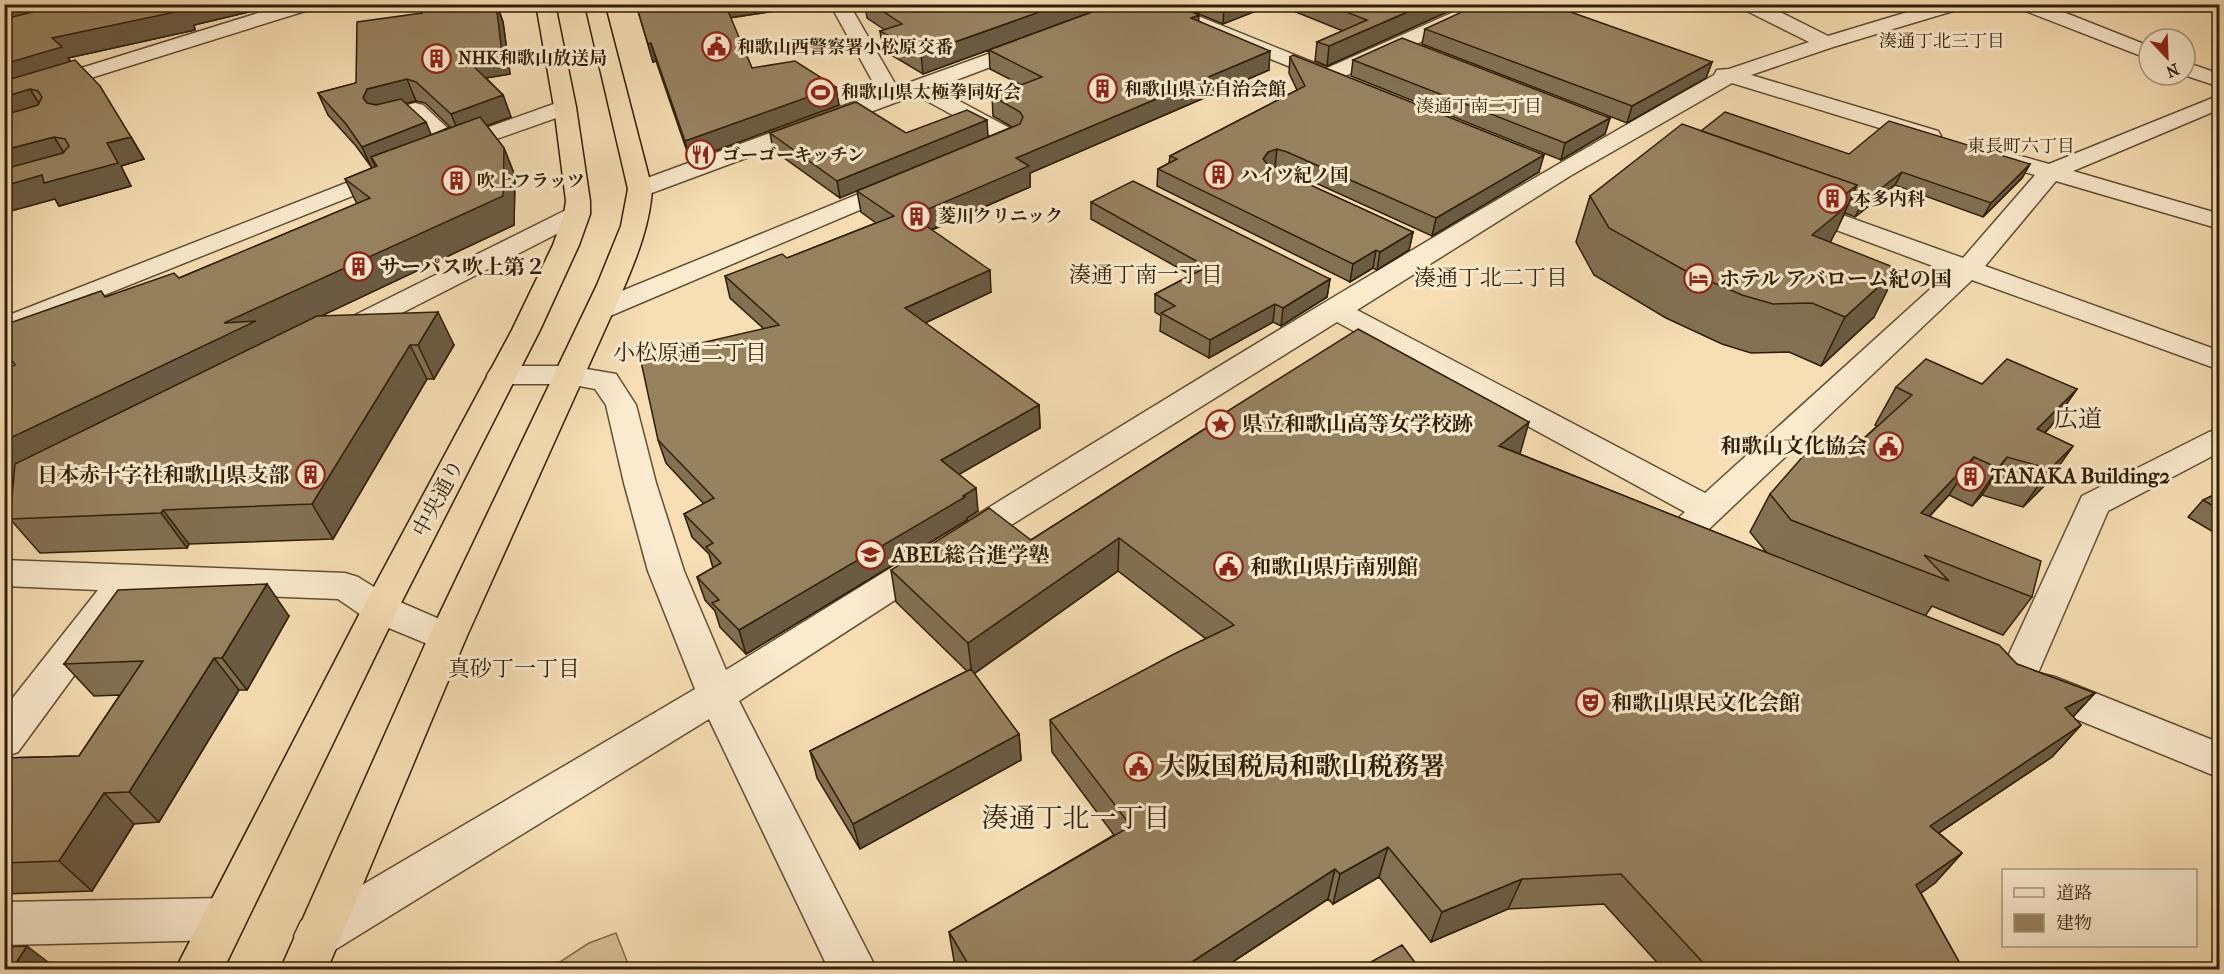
<svg xmlns="http://www.w3.org/2000/svg" width="2224" height="974" font-family="'IM FELL French Canon','Noto Serif JP',serif">
	<rect width="100%" height="100%" fill="#f7deb4"/>
	<filter id="stains"><feTurbulence type="fractalNoise" baseFrequency=".00333" numOctaves="4"/><feColorMatrix values="0 0 0 0 .2 0 0 0 0 .09 0 0 0 0 .02 0 0 0 .5 -.17"/></filter>
	<radialGradient id="worn" r=".72"><stop offset=".6" stop-color="#630" stop-opacity="0"/><stop offset="1" stop-color="#630" stop-opacity=".3"/></radialGradient>
	<path fill="#d5bd96" stroke="#826e4e" stroke-width="1.5" d="M616,933L630,969H549L589,943Z"/>
	<g fill="none" stroke-linecap="round" stroke-linejoin="round">
		<defs>
			<path id="minor" d="M287,4H317L315,8L4,105V92Z
				M830,4H849L897,87L1024,41H1038L1041,45L1038,49L935,88L1019,133L1022,138C1014,150 986,158 973,155L969,150L973,145L993,137L916,95L649,194L640,196L631,194L628,189L631,184L879,93Z
				M1141,4H1168L1327,68L1472,4H1498L1496,8L1343,77L1340,82L1333,84L1143,8Z
				M1739,4H1764L1828,36L1934,4H1965L1963,8L1833,47L1751,75L1938,131L1941,136L1938,141L1930,143L1922,141L1732,83L1570,176L1357,310L1705,493L1949,272L1788,212L1785,207L1788,202L1797,200L1806,202L1963,258L2035,175L1977,158L1973,153L1977,148L1985,146L2049,164L2220,95V109L2073,171L2220,214V229L2056,181L1985,266L2220,351V370L1972,280L1691,546L1679,549L1667,546L1662,537L1667,528L1685,512L1337,322L1008,527L739,701L877,970H829L709,719L333,951L317,958L301,951L294,936L301,921L695,689L648,571L624,483L606,405L595,389L569,384H502L491,381L487,375L491,369L502,366H569L616,374L636,405L656,483L684,571L726,670C1053,468 1379,264 1714,75L1717,70L1729,69L1809,42L1741,8Z
				M2016,4H2043L2149,46V59L2018,8Z
				M2185,62L2220,74V87L2184,75Z
				M565,100L573,102L576,107L573,112L451,155L443,153L441,146L411,118L385,125L377,123L374,118L377,113L415,103L423,105L458,138Z
				M392,165L400,167L404,172L400,177L4,335V317Z
				M900,177L909,179L912,184L909,189L610,316L600,318L590,316L586,310L590,304Z
				M577,206L586,209L590,214L586,219L347,341L337,344L327,341L323,335L327,329L568,209Z
				M2220,429V452L2108,511L2038,673L2055,677L2220,743V778L2027,699L2023,691L2017,693L2003,689L1998,678L2082,496L2209,432Z
				M53,467L65,470L69,478L65,486L4,513V488Z
				M4,560L345,573L358,577L393,599L460,628L466,638L460,648L447,652L367,619L338,599L136,591L18,752L4,757V709L98,590L4,586Z
				M224,898L240,904L247,919L240,934L224,940L4,945V902Z"/>
			<path id="highway" d="M536,4H555L576,107L590,201V214L579,245L540,330L398,609L223,970H175L362,609L512,330L553,245L564,214L566,201L554,107Z
				M585,4H604L652,189C650,223 638,254 625,285L466,638L327,970H280L428,638L597,285L621,226L628,189Z"/>
		</defs>
		<use href="#minor" stroke="#624e32" stroke-width="3"/>
		<use href="#highway" stroke="#301e06" stroke-width="3"/>
		<use href="#minor" fill="#faeace" fill-rule="evenodd"/>
		<use href="#highway" fill="#f7deb4" fill-rule="evenodd"/>
	</g>
	<path fill="#827053" stroke="#301e06" stroke-width="1.5" fill-rule="evenodd" d="M4,4L270,7L194,25L195,30L68,58L131,137L144,159L121,166L131,186L59,206L55,199Z
		M421,4H497L503,22L510,74L486,78L503,95L511,117L487,126L504,148L515,176L514,225L321,316L454,345L434,379H427L333,539L189,544L187,548L40,553L10,519L14,481L7,484L15,365L105,297L179,278L357,204L345,179L372,168L356,146L328,115L318,93L356,83L422,13ZM416,101L425,103L450,127L431,135L406,103Z
		M640,4H819L730,18L752,68L839,105L690,160L656,61L653,62L638,11H642Z
		M865,4H1113L1199,21L1269,70L1030,173V187L932,230L991,292L925,323L1039,405L1040,428L959,474L978,511L967,518V520L746,654L720,627L715,611L705,600L697,577L713,568L709,554L692,537L684,514L704,504L666,463L658,440L764,329L730,298L725,276L787,258L876,223L861,212L857,191L1012,127L993,116L992,96L1021,85L990,69L989,50L923,74L883,50L880,31L885,30L867,18Z
		M1175,4H1274L1223,24Z
		M1276,4H1465L1327,66L1315,61L1317,42L1343,31Z
		M1425,29L1712,62L1706,78L1627,123L1422,44Z
		M1290,57L1539,172L1432,236L1285,169L1275,167L1273,168L1413,232L1409,250L1377,270L1373,268L1350,282L1157,186L1158,169L1169,163L1170,156L1297,90L1289,73Z
		M1353,60L1610,118L1605,134L1561,160L1351,76Z
		M1701,131L1849,154L2030,164L2022,178L1983,217L1895,185L1855,217L1845,213L1830,242L1874,317L1821,366L1789,352L1751,353L1722,344L1666,318L1594,275L1576,242L1590,196Z
		M770,133H906L840,198L773,150Z
		M1091,202L1330,279L1327,297L1281,326L1273,322L1209,358L1160,331L1161,316L1155,312V294L1191,275L1091,219Z
		M1982,384L2077,389L2051,426L2045,433L2073,446L2046,484L2023,507L1982,495L1972,506L1949,495L1930,516L2032,597L2003,635L1932,606L1925,616L2017,664L2095,693L2073,717L2081,725L2052,757L1939,833L1962,853L1935,883L1921,893L1963,969H1663L1604,904L1508,909L1431,942L1379,877L1333,904L1328,899L1222,969H959L954,961L949,932L1114,835L1052,752L1050,720L1206,639L1118,571L974,674L1019,734L1021,760L860,849L817,778L810,751L967,671L896,602L891,570L1031,540L1211,425L1212,421L1520,454L1767,553L1750,532L1770,494L1850,451L1877,426L1875,425L1896,387Z
		M2220,492V536L2188,517L2203,500Z
		M289,616L247,690H239L159,822L134,824L92,891L4,894V758L79,756L120,695L94,696L64,664Z"/>
	<path fill="#6a5b43" stroke="#301e06" stroke-width="1.5" d="M4,4H93L4,26Z
		M186,4H269L270,7L194,25L195,30L68,58L74,68L4,90V64L52,38Z
		M496,4L503,22L510,74L474,80L466,59Z
		M724,4H819V5L727,18Z
		M1062,4H1113L923,74L921,54Z
		M1226,4H1274L1223,24L1224,5Z
		M1426,4H1465L1327,66L1329,46Z
		M1199,15L1198,33L1191,18Z
		M651,43L656,61L653,62L648,44Z
		M1270,51L1269,70L1030,173V187L914,237L912,216L1016,158Z
		M1712,62L1706,78L1627,123L1632,106Z
		M407,79L416,101L376,111L372,119L363,98L367,89Z
		M836,87L839,105L690,160L685,141Z
		M30,89L44,111L4,123V97Z
		M503,95L511,117L460,135L451,114Z
		M1610,118L1605,134L1561,160L1565,143Z
		M987,120L988,137L840,198L837,181Z
		M426,122L435,144L371,157L376,168L372,169L362,147Z
		M54,137L68,159L4,177V150Z
		M131,137L144,159L121,166L131,186L59,206L55,199L4,213V186L107,143Z
		M504,148L515,176L514,225L268,341L274,352L7,484L4,482V441L224,323Z
		M1277,149L1275,167L1266,170L1263,159L1268,152Z
		M1544,155L1539,172L1432,236L1436,218Z
		M2030,164L2022,178L1983,217L1991,203Z
		M1902,172L1895,185L1855,217L1862,203Z
		M1857,185L1836,232L1835,233L1825,253L1812,235L1835,202Z
		M1413,232L1409,250L1377,270L1380,252Z
		M1376,250L1373,268L1350,282L1353,264Z
		M1898,269L1874,317L1821,366L1845,317Z
		M990,270L991,292L908,331L905,308Z
		M1330,279L1327,297L1281,326L1283,308Z
		M1275,304L1273,322L1209,358L1210,340Z
		M438,312L454,345L434,379L418,345Z
		M410,345L427,379L333,539L312,504Z
		M2077,389L2051,426L2018,460L2037,429Z
		M1039,405L1040,428L944,483L941,460Z
		M1529,422L1520,454L1499,446Z
		M2073,446L2046,484L2023,507L2050,469Z
		M1974,457L1949,495L1897,551L1921,513Z
		M2007,457L1982,495L1972,506L1998,468Z
		M976,488L978,511L967,518V520L746,654L739,630Z
		M163,510L189,544L187,548L161,513Z
		M1119,538L1118,571L972,675L968,643Z
		M267,584L289,616L247,690L222,658Z
		M214,658L239,690L159,822L129,792Z
		M2095,693L2066,724L2065,708Z
		M2081,725L2052,757L1904,856L1930,826Z
		M1019,734L1021,760L860,849L853,824Z
		M104,793L134,824L92,891L59,861Z
		M1388,847L1379,877L1333,904L1340,874Z
		M1962,853L1935,883L1890,915L1916,885Z
		M1335,869L1328,899L1222,969H1181Z
		M1522,879L1508,909L1431,942L1442,912Z
		M27,946L57,969H12Z"/>
	<path fill="#978260" stroke="#301e06" stroke-width="1.5" d="M66,4H186L183,5L185,10L52,38L62,47L4,64V19Z
		M421,4H496L502,53L466,59L503,95L451,114L416,82L407,79L367,89L363,98L367,103L376,105L401,99L426,122L362,147L346,124L318,93L356,83L357,22L422,13Z
		M642,4H725L752,68L795,61L836,87L685,141L651,43L648,44L638,11L644,10Z
		M872,4H1062L921,54L880,31L902,24Z
		M1114,4H1174L1199,15L1191,18L1270,51L1016,158L1029,166L912,216L990,270L905,308L1039,405L941,460L976,488L963,496L965,497L739,630L712,603L719,600L697,577L721,563L706,547L713,543L684,514L714,498L658,440L640,357L779,325L725,276L782,254L787,258L894,216L857,191L1020,124L1023,117L1020,112L992,96L1042,77L989,50Z
		M1326,4H1426L1329,46L1317,42L1367,20Z
		M1479,4H1548L1712,62L1632,106L1425,29Z
		M1402,38L1610,118L1565,143L1353,60Z
		M1293,55L1544,155L1436,218L1287,152L1277,149L1268,152L1263,159L1269,166L1413,232L1380,252L1376,250L1353,264L1158,169L1177,159L1170,156L1305,86L1290,57Z
		M75,60L100,86L131,137L107,143L118,163L44,183L42,175L4,186V169L63,153L69,146L65,139L54,137L4,150V115L38,105L42,97L38,91L30,89L4,97V81Z
		M856,102L906,133L967,110L987,120L837,181L770,133Z
		M1725,112L1849,154L1889,121L2030,164L1991,203L1902,172L1862,203L1851,199L1857,185L1701,131Z
		M480,117L504,148L503,196L224,323L256,321L4,441V369L15,365L4,349V325L101,291L105,297L174,273L179,278L370,198L345,179L377,166L371,157Z
		M1682,124L1857,185L1835,202L1847,206L1812,235L1898,269L1845,317L1812,303L1773,304L1742,295L1684,270L1609,228L1590,196Z
		M1133,181L1330,279L1283,308L1275,304L1210,340L1161,313L1175,306L1155,294L1207,267L1091,202Z
		M438,312L418,345H410L312,504L163,510L161,513L10,519L15,464L317,316Z
		M1358,329L1529,422L1499,446L1999,645L2017,664L2095,693L2065,708L2081,725L1930,826L1962,853L1916,885L1963,969H1709L1621,874L1522,879L1442,912L1388,847L1340,874L1335,869L1181,969H971L949,932L1131,826L1050,720L1174,654L1234,625L1119,538L968,643L891,570L989,508L1031,540L1214,423L1212,421Z
		M1926,359L1982,384L2007,359L2077,389L2037,429L2073,446L2050,469L2007,457L1998,468L1974,457L1921,513L2041,561L2032,597L1924,555L1949,581L1791,520L1770,494L1820,437L1850,451L1912,395L1896,387Z
		M2220,492V510L2203,500Z
		M267,584L222,658H214L129,792L104,793L59,861L4,863V758L79,756L143,661L64,664L118,590Z
		M971,669L1019,734L853,824L810,751Z
		M1402,945L1420,969H1358Z
		M27,946L12,969H4V947Z"/>
	<defs>
		<symbol id="civic-ring" viewBox="-11 -11 22 22"><circle r="9.5" fill="#faeace" stroke="#8f2418" stroke-width="1.5"/><path d="M-.6-6.5H3V-4.5H.6V-3L4-1V1h2V6H-6V1h2V-1L-.6-3ZM-1.2 2.5V6h2.4V2.5Z" fill="#8f2418"/></symbol>
		<symbol id="building-ring" viewBox="-11 -11 22 22"><circle r="9.5" fill="#faeace" stroke="#8f2418" stroke-width="1.5"/><path d="M-4-6H4V6H1V3H-1V6H-4ZM-2.5-4.3h1.7v1.8h-1.7ZM.8-4.3h1.7v1.8H.8ZM-2.5-1h1.7V.8h-1.7ZM.8-1h1.7V.8H.8Z" fill="#8f2418"/></symbol>
		<symbol id="stadium-ring" viewBox="-11 -11 22 22"><circle r="9.5" fill="#faeace" stroke="#8f2418" stroke-width="1.5"/><path d="M0-5a6.5 5 0 1 0 0 10a6.5 5 0 1 0 0-10ZM-3.5-1.8h7v3.6h-7Z" fill="#8f2418"/></symbol>
		<symbol id="restaurant-ring" viewBox="-11 -11 22 22"><circle r="9.5" fill="#faeace" stroke="#8f2418" stroke-width="1.5"/><path d="M-5-6h1v4h1v-4h1v4h1v-4h1v5L-1.5 .5V6h-2V.5L-5-1ZM5-6V6H3V1.5H1.5Q1.5-4 5-6Z" fill="#8f2418"/></symbol>
		<symbol id="hotel-ring" viewBox="-11 -11 22 22"><circle r="9.5" fill="#faeace" stroke="#8f2418" stroke-width="1.5"/><path d="M-6-4.5h1.5V1H6V5H4.5V3h-9V5H-6ZM-4 0a1.8 1.8 0 1 1 3.6 0ZM.5 0V-2.5h3Q6-2.5 6 0Z" fill="#8f2418"/></symbol>
		<symbol id="sight-ring" viewBox="-11 -11 22 22"><circle r="9.5" fill="#faeace" stroke="#8f2418" stroke-width="1.5"/><path d="M0-6L1.8-2.2L6-1.7L2.9 1.2L3.7 5.4L0 3.3L-3.7 5.4L-2.9 1.2L-6-1.7L-1.8-2.2Z" fill="#8f2418"/></symbol>
		<symbol id="school-ring" viewBox="-11 -11 22 22"><circle r="9.5" fill="#faeace" stroke="#8f2418" stroke-width="1.5"/><path d="M0-5L7-2L0 1L-7-2ZM-4 1L0 2.5L4 1V4Q0 6-4 4Z" fill="#8f2418"/></symbol>
		<symbol id="theatre-ring" viewBox="-11 -11 22 22"><circle r="9.5" fill="#faeace" stroke="#8f2418" stroke-width="1.5"/><path d="M-5-5.5Q0-4 5-5.5V0Q5 5 0 6Q-5 5-5 0ZM-3.3-2.5H-1v1.5H-3.3ZM1-2.5H3.3v1.5H1ZM-2.8 1Q0 5.5 2.8 1Z" fill="#8f2418"/></symbol>
	</defs>
	<g fill-rule="evenodd">
		<use href="#civic-ring" x="700" y="30" width="33" height="33"/>
		<use href="#building-ring" x="420" y="42" width="33" height="33"/>
		<use href="#building-ring" x="1086" y="72" width="33" height="33"/>
		<use href="#stadium-ring" x="804" y="76" width="33" height="33"/>
		<use href="#restaurant-ring" x="684" y="138" width="33" height="33"/>
		<use href="#building-ring" x="1202" y="158" width="33" height="33"/>
		<use href="#building-ring" x="440" y="164" width="33" height="33"/>
		<use href="#building-ring" x="1816" y="182" width="33" height="33"/>
		<use href="#building-ring" x="900" y="200" width="33" height="33"/>
		<use href="#building-ring" x="342" y="250" width="33" height="33"/>
		<use href="#hotel-ring" x="1682" y="262" width="33" height="33"/>
		<use href="#sight-ring" x="1204" y="408" width="33" height="33"/>
		<use href="#civic-ring" x="1872" y="430" width="33" height="33"/>
		<use href="#building-ring" x="294" y="458" width="33" height="33"/>
		<use href="#building-ring" x="1954" y="460" width="33" height="33"/>
		<use href="#school-ring" x="854" y="538" width="33" height="33"/>
		<use href="#civic-ring" x="1212" y="550" width="33" height="33"/>
		<use href="#theatre-ring" x="1574" y="686" width="33" height="33"/>
		<use href="#civic-ring" x="1122" y="750" width="33" height="33"/>
	</g>
	<g text-anchor="middle" stroke-width="6" stroke-linejoin="round" paint-order="stroke">
		<g font-size="18" fill="#301e06" stroke="#faeace">
			<text x="1942" y="47">湊通丁北三丁目</text>
			<text x="1479" y="112">湊通丁南二丁目</text>
			<text x="2021" y="152">東長町六丁目</text>
		</g>
		<g font-size="18" font-weight="bold" fill="#301e06" stroke="#faeace" text-anchor="start">
			<text x="737" y="53">和歌山西警察署小松原交番</text>
			<text x="458" y="64">NHK和歌山放送局</text>
			<text x="1124" y="95">和歌山県立自治会館</text>
			<text x="841" y="98">和歌山県太極拳同好会</text>
			<text x="722" y="161">ゴーゴーキッチン</text>
			<text x="1240" y="181">ハイツ紀ノ国</text>
			<text x="477" y="187">吹上フラッツ</text>
			<text x="1853" y="205">本多内科</text>
			<text x="938" y="222">菱川クリニック</text>
		</g>
		<g font-size="21" font-weight="bold" fill="#301e06" stroke="#faeace" text-anchor="start">
			<text x="379" y="274">サーパス吹上第２</text>
			<text x="1719" y="286">ホテル アバローム紀の国</text>
			<text x="1242" y="431">県立和歌山高等女学校跡</text>
			<text x="1867" y="453" text-anchor="end">和歌山文化協会</text>
			<text x="289" y="482" text-anchor="end">日本赤十字社和歌山県支部</text>
			<text x="1991" y="483">TANAKA Building2</text>
			<text x="892" y="562">ABEL総合進学塾</text>
			<text x="1250" y="574">和歌山県庁南別館</text>
			<text x="1611" y="710">和歌山県民文化会館</text>
		</g>
		<g font-size="21" fill="#301e06" stroke="#faeace">
			<text transform="translate(438 498) rotate(-62)" y="7">中央通り</text>
		</g>
		<g font-size="22" fill="#301e06" stroke="#faeace">
			<text x="1146" y="282">湊通丁南一丁目</text>
			<text x="1491" y="285">湊通丁北二丁目</text>
			<text x="690" y="360">小松原通二丁目</text>
			<text x="514" y="676">真砂丁一丁目</text>
		</g>
		<g font-size="24" fill="#301e06" stroke="#faeace">
			<text x="2078" y="427">広道</text>
		</g>
		<g font-size="26" font-weight="bold" fill="#301e06" stroke="#faeace" text-anchor="start">
			<text x="1159" y="775">大阪国税局和歌山税務署</text>
		</g>
		<g font-size="27" fill="#301e06" stroke="#faeace">
			<text x="1076" y="827">湊通丁北一丁目</text>
		</g>
	</g>
	<rect width="2224" height="974" fill="none" stroke="#f7deb4" stroke-width="24"/>
	<rect x="6" y="6" width="2212" height="962" fill="none" stroke="#301e06" stroke-width="3"/>
	<rect x="12" y="12" width="2200" height="950" fill="none" stroke="#301e06" stroke-width="1.5"/>
	<rect x="2002" y="869" width="195" height="78" fill="#faeace" stroke="#a9987e" stroke-width="1.5"/>
	<rect x="2014" y="888" width="30" height="9" fill="#faeace" stroke="#a9987e" stroke-width="1.5"/>
	<text x="2056" y="899" font-size="18" fill="#301e06">道路</text>
	<rect x="2014" y="914" width="30" height="18" fill="#978260" stroke="#a9987e" stroke-width="1.5"/>
	<text x="2056" y="929" font-size="18" fill="#301e06">建物</text>
	<g transform="translate(2167 57) rotate(157)"><circle r="28" fill="#faeace" stroke="#a9987e" stroke-width="1.5"/>
	<path d="M0-4.5L10 22L0 15L-10 22Z" fill="#8f2418"/>
	<text y="-9" font-size="16" font-weight="bold" text-anchor="middle" fill="#301e06">N</text>
	</g>
	<rect width="100%" height="100%" filter="url(#stains)"/>
	<rect width="100%" height="100%" fill="url(#worn)"/>
</svg>
